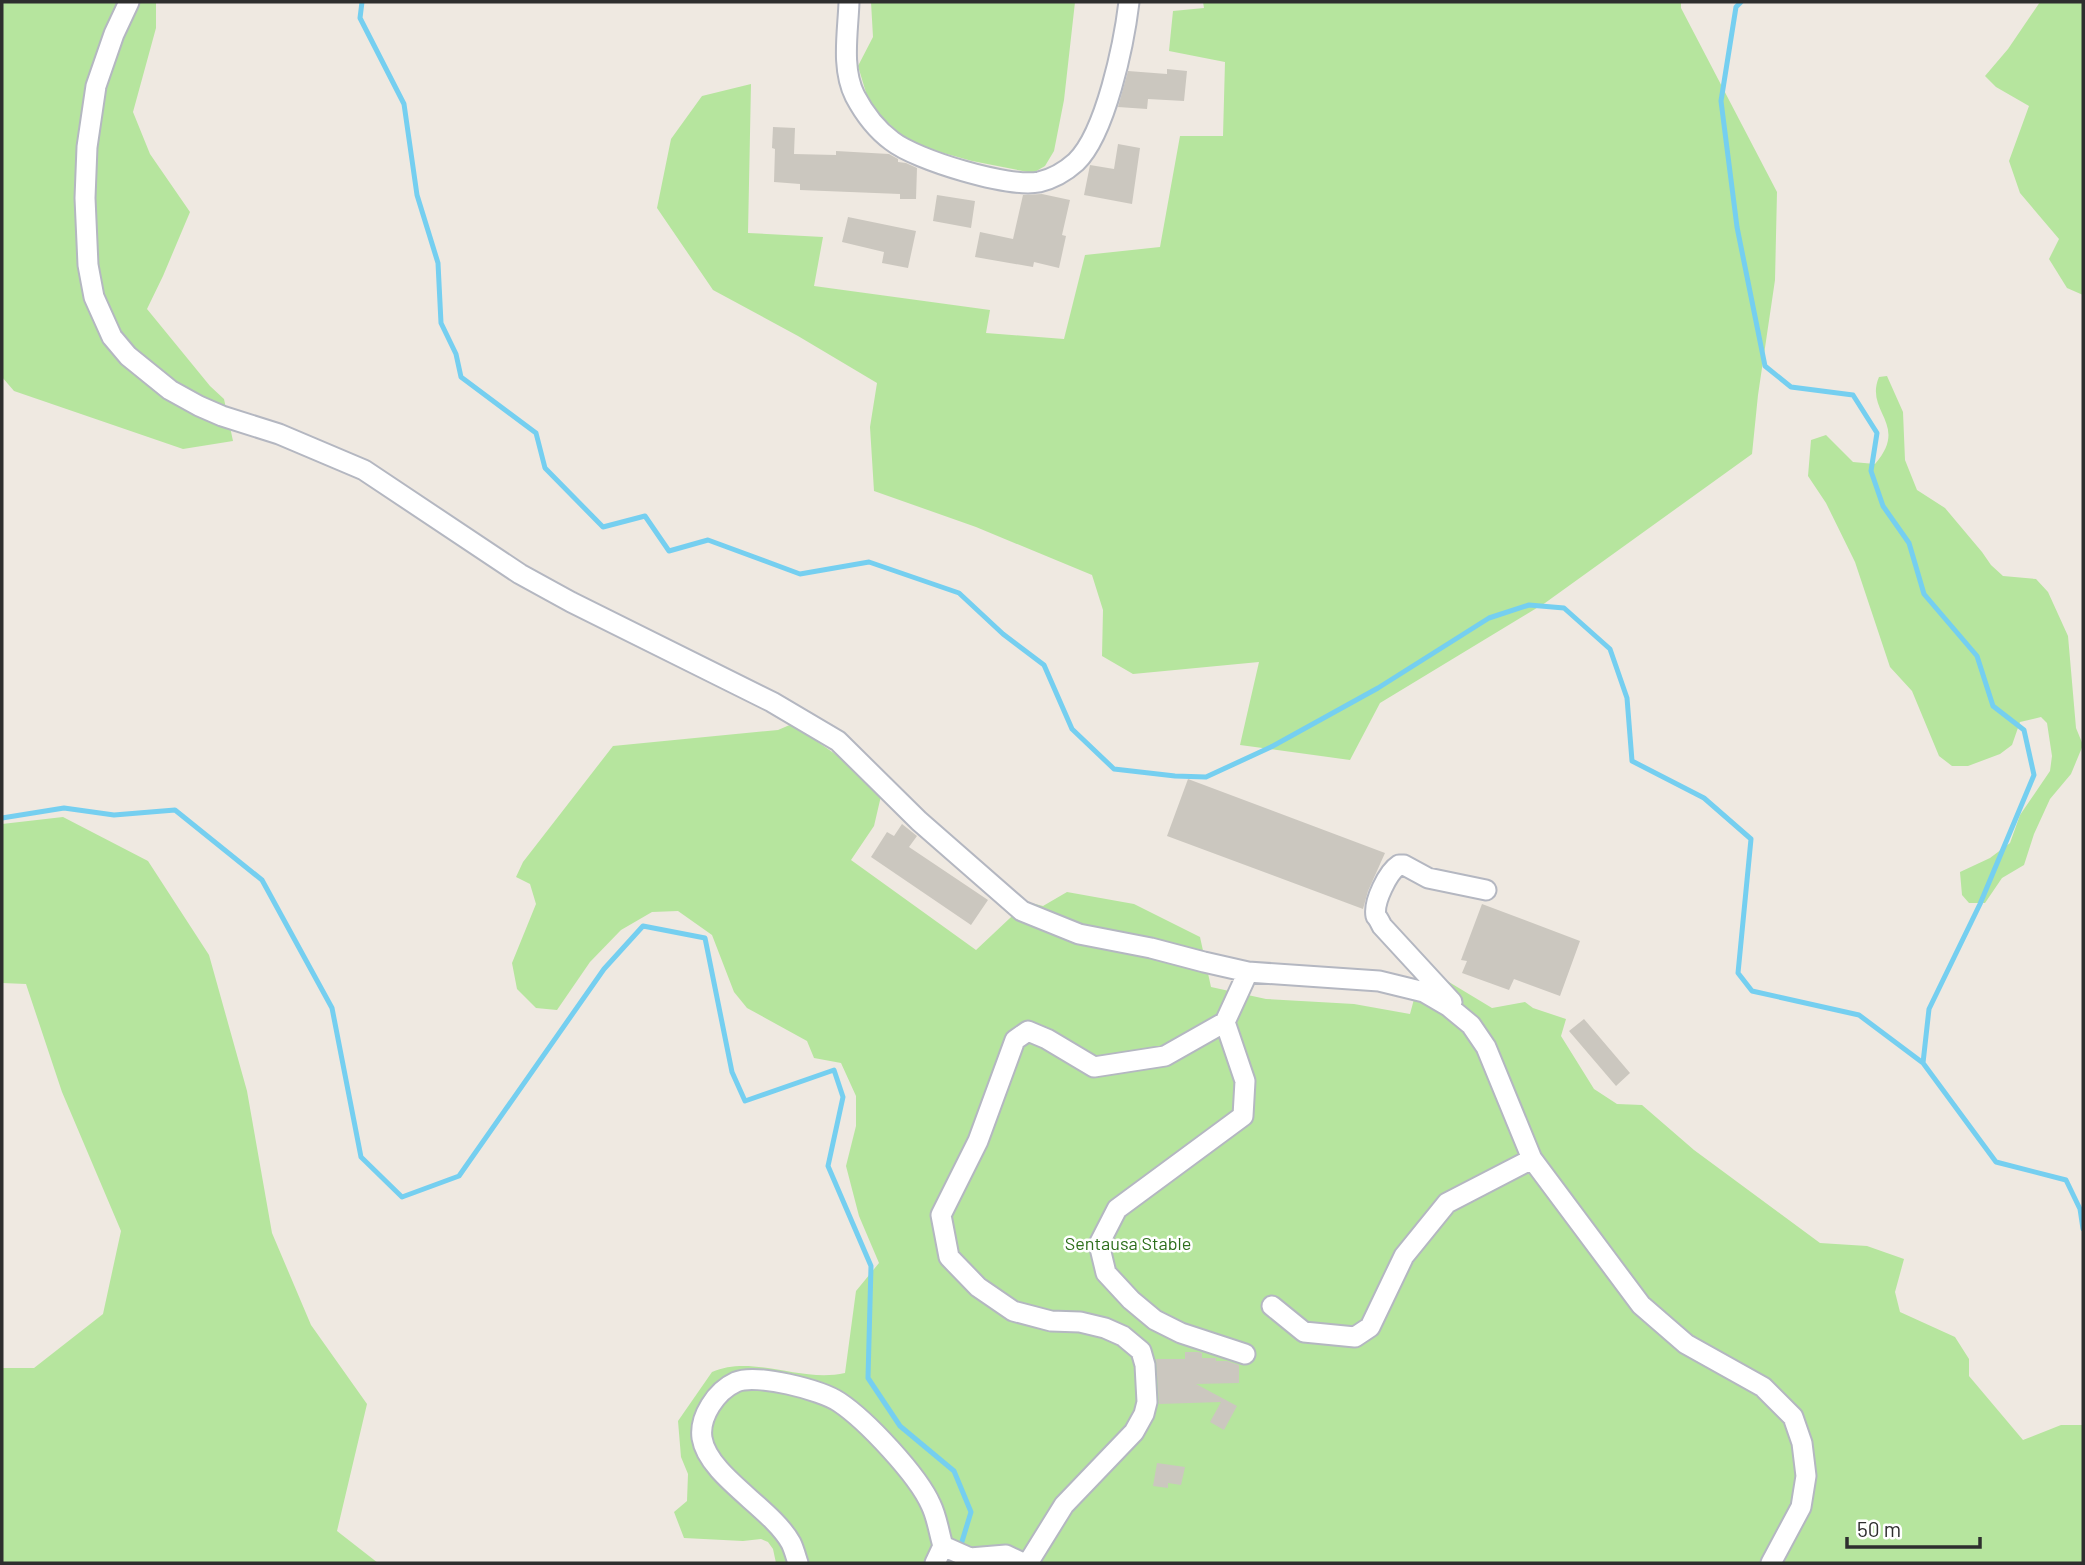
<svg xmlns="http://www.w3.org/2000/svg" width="2085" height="1565" font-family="Barlow,sans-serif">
	<rect width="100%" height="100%" fill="#efe9e1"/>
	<path fill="#b6e59e" d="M2,2H156V28L133,112L150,154L190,212L163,276L147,309L210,386L224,399L233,441L183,449L14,391L2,377Z
		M871,2H1075L1064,100L1054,151L1045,166L1033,173L972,161L911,144L870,106L858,66L873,37Z
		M1203,2H1681V8L1777,192L1775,280L1758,395L1752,454L1545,603L1380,703L1350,760L1240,745L1259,662L1133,674L1102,656L1103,610L1092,575L976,527L874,491L870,427L877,383L798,336L713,290L657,208L671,139L702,96L751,84L748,233L823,237L814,286L990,310L986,333L1064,339L1085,255L1160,247L1180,136H1223L1225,62L1169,51L1173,11L1204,8Z
		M2040,2H2083V295L2067,288L2049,259L2059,239L2020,193L2009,161L2029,106L1996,87L1985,76L2008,49Z
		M1887,376L1903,412L1905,460L1917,490L1945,508L1982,552L1991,565L2003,576L2036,579L2048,592L2068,636L2076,728L2083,745L2071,774L2050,799L2034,834L2024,865L2002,878L1985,903H1969L1962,895L1960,872L1990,858L2010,843L2020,815L2050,771L2052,756L2047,723L2041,717L2020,722L2012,745L2000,754L1968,766H1952L1939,756L1912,691L1890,667L1855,562L1826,503L1808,476L1811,440L1826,435L1853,462L1875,464C1910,424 1864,412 1879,377Z
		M792,724L848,763L881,796L874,826L851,860L976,950L1027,902L1043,906L1067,892L1134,904L1200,937L1211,987L1266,999L1354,1004L1410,1014L1420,977L1434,973L1492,1008L1525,1002L1533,1008L1566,1019L1561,1036L1594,1089L1617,1104L1642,1105L1694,1150L1820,1243L1867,1246L1904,1259L1895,1292L1900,1312L1955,1337L1969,1359V1376L2023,1440L2061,1425H2083V1563H776L773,1549L768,1542L761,1539L743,1541L684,1538L674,1512L687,1501L688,1474L681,1457L678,1421L712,1372C753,1354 800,1383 845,1373L856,1291L879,1263L859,1216L846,1166L856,1126V1096L841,1063L814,1058L807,1041L747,1008L734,992L712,935L678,911L652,912L621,930L590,962L557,1010L536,1008L517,989L512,963L536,904L530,884L516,877L523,862L613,746L778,730Z
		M63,817L148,861L209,955L247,1091L272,1233L311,1325L367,1404L337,1531L378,1563H2V1368H34L103,1314L121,1231L62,1092L26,984L2,983V824Z"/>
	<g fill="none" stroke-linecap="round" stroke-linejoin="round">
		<path stroke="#75cff0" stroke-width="5" d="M362,2L360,18L404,104L417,195L438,263L441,323L456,354L461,377L536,433L545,468L603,527L645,516L669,551L708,540L800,574L869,562L959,593L1003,634L1044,665L1072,729L1114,769L1175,776L1206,777L1271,747L1378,688L1489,618L1529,605L1564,608L1610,649L1627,698L1632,761L1704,798L1751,839L1738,973L1752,991L1859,1015L1923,1063L1996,1162L2066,1180L2080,1209L2083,1229
			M1741,2L1736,7L1721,101L1737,227L1765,366L1791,387L1853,395L1877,433L1871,471L1883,506L1909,543L1924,594L1977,656L1993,706L2024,730L2034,775L1980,904L1929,1009L1923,1063
			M2,818L64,808L114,815L175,810L262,880L332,1008L361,1157L402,1197L459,1176L604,969L643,926L705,938L732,1072L745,1101L834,1070L843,1097L828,1166L871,1266L868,1378L900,1426L954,1471L971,1512L960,1548"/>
	</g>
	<path fill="#cbc7bf" d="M1167,69L1187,71L1184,101L1148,99L1147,109L1118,107L1128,71L1167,74Z
		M773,127L795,128L794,154L836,155V151L889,154L898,159V162L906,163L917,168L916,199H900V194L800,190V184L774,182L775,149L772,148Z
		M1118,144L1140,148L1132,204L1084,195L1090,165L1114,169Z
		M1042,194L1070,200L1062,235L1066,236L1059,268L1034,262L1033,267L975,257L980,232L1013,239L1023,195Z
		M937,195L975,201L971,228L933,221Z
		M848,217L916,231L908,268L882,263L884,252L842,242Z
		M1188,779L1385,853L1368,891L1363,909L1167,836Z
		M902,824L917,836L909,847L988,900L971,925L871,857L887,832L894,836Z
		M1482,904L1580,941L1560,996L1514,979L1509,990L1462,973L1467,961L1461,960Z
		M1584,1019L1630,1073L1616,1086L1569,1031Z
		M1185,1352H1198L1202,1353V1358H1216V1361H1227L1239,1365V1383L1196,1384L1237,1406L1224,1430L1210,1422L1221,1402L1159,1404L1156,1359H1185Z
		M1157,1463L1185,1467L1181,1485L1168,1483V1488L1153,1486Z"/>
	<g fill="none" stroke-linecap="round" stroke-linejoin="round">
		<defs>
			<path id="minor" d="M129,2L114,34L96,86L87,147L85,198L88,265L94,297L112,337L128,356L170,390L199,406L222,416L279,434L364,470L520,574L571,602L772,702L838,741L919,821L1022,911L1079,934L1151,948L1204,962L1248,972L1379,981L1424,992L1448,1006L1471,1025L1486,1047L1532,1159L1641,1305L1686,1344L1763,1387L1793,1417L1802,1443L1806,1476L1801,1507L1771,1563
				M849,2C848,32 841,68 855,96C864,113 877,130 892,141C916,160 1009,188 1039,182C1052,179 1066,171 1076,162C1106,133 1124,43 1129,2
				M1452,1002L1382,926C1381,924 1377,917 1376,916C1373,902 1388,872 1399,865H1404L1428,878L1486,890
				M1272,1306L1304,1332L1355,1337L1370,1327L1404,1256L1447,1203L1532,1159
				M1245,1354L1181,1333L1155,1320L1131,1300L1106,1273L1099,1244L1117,1209L1243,1116L1245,1081L1225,1022L1248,972
				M943,1546L970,1558L1006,1555L1023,1563
				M798,1563C796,1557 794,1549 791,1543C772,1508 708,1476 702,1438C699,1417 716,1391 736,1382C756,1373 821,1390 839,1402C866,1420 918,1475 931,1505C937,1517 939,1533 943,1546L935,1563
				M1028,1563L1064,1505L1134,1432L1144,1414L1147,1402L1145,1365L1141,1351L1123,1336L1105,1328L1080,1322L1051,1321L1013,1311L978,1287L949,1257L941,1215L978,1141L1015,1040L1028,1031L1047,1039L1094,1067L1165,1056L1225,1022"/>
		</defs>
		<use href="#minor" stroke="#b4b7c1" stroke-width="23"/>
		<use href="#minor" stroke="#fff" stroke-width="19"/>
	</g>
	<g text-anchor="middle" stroke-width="5" stroke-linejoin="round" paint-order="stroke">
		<g font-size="18" fill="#2c6e1b" stroke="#fff">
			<text x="1128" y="1250">Sentausa Stable</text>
		</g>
	</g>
	<rect width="2085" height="1565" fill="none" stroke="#2e2e2e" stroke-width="7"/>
	<path d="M1847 1537v10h133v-10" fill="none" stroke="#2e2e2e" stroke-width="3.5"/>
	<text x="1857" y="1537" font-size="21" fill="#2e2e2e" stroke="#ffffff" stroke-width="5" paint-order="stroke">50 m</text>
</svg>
